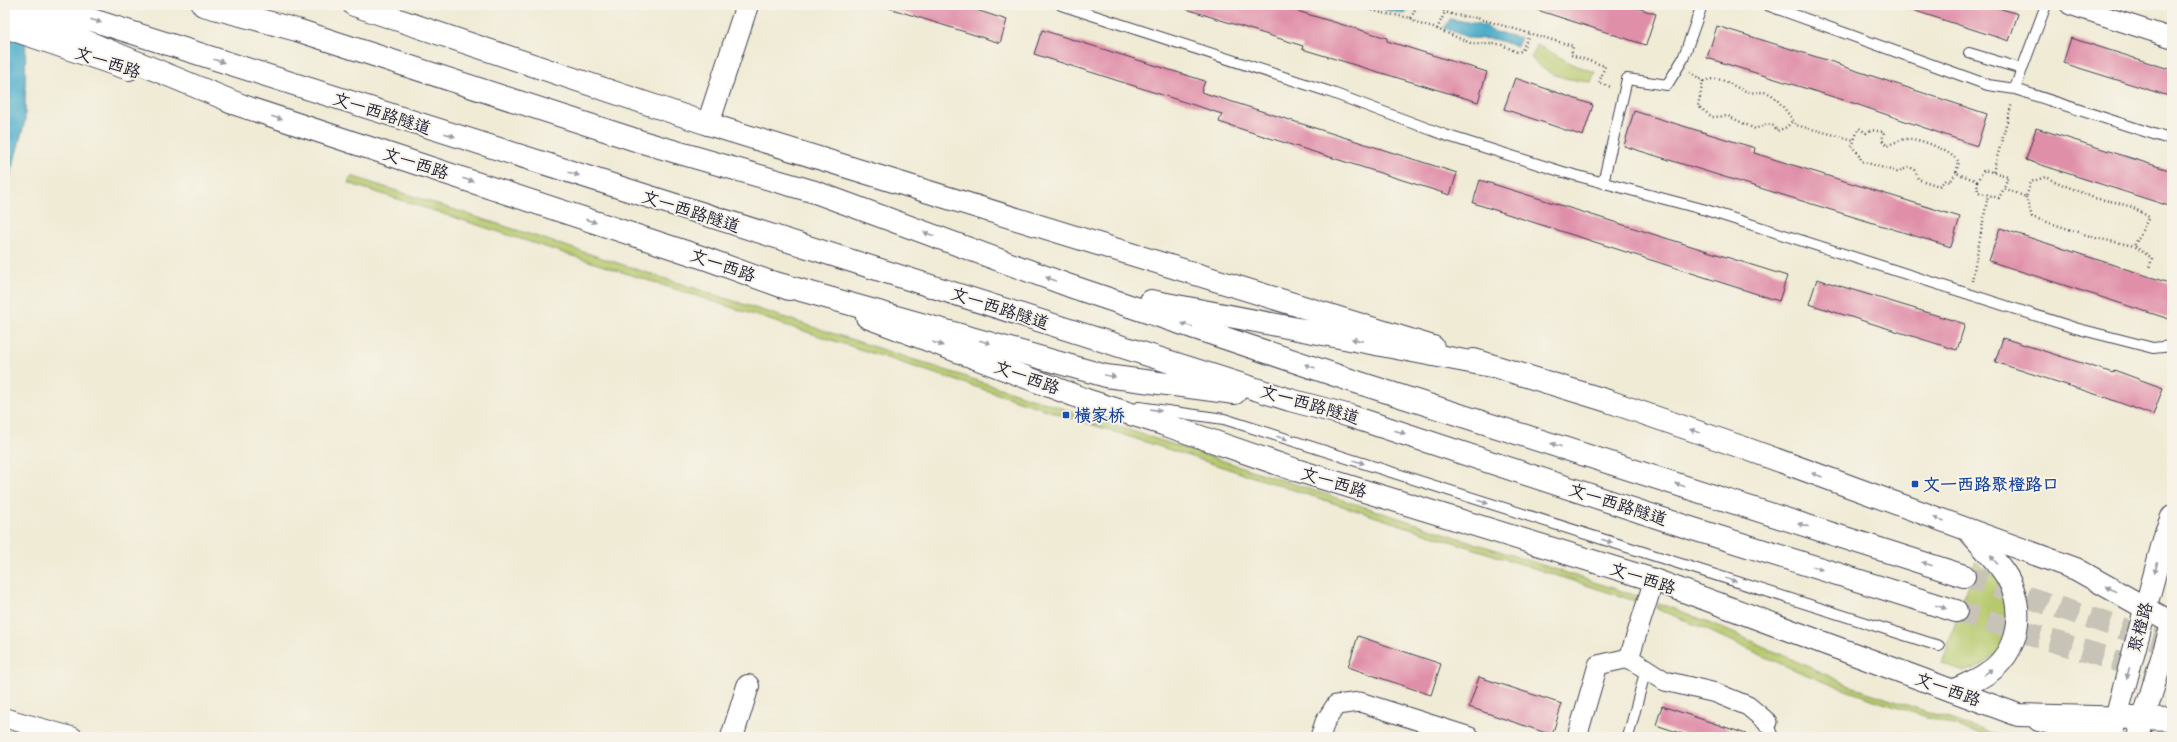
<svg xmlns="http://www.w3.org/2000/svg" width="2177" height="742" font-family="Caveat,'LXGW WenKai TC',sans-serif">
	<rect width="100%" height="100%" fill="#f7f3e8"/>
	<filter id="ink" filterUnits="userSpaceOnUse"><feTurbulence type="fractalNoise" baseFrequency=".025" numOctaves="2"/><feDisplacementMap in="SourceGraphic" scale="8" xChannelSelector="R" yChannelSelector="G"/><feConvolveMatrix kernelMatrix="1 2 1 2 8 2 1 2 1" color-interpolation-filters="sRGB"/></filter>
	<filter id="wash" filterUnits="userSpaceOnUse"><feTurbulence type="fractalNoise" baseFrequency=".012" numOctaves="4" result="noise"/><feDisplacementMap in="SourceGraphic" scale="16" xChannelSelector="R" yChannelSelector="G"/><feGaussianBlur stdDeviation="0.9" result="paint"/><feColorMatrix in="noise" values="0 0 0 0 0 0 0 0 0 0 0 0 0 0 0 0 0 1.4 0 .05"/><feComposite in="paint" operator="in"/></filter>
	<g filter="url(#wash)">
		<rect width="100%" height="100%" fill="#f0ebd5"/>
		<path fill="#b6c96d" stroke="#6c7654" d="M1537,45L1574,65L1595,72L1591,82C1570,80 1544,76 1531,57Z
			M351,176L1637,596L1635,601L348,183Z
			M1975,562L1994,575L2008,595L2010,620L2002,649L1984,664L1964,672L1942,664Z
			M1659,603L1711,623L1858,689L2004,737H1990C1932,718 1874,702 1817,679C1763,658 1712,630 1657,609Z"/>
		<path fill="#4aacc9" stroke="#366782" d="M5,5H26L25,121L5,195Z
			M1375,5H1407L1410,6L1405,14L1386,10Z
			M1450,19L1485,25L1492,31L1521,38L1517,46L1493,39L1469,38L1444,28Z"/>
		<g id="blocks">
			<path fill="#e08fa9" d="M889,5H961L1007,20L1000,43L889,8Z
				M1184,5H1288L1287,8L1387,38V41L1487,72L1478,102L1302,49L1303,46L1183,8Z
				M1531,5H1628L1656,14L1646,45L1531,8Z
				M1906,5H1989L2018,14L2009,41L1906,8Z
				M1717,26L1839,64V65L1987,114L1977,146L1853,103L1707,58Z
				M1042,30L1205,81L1201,92L1457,173L1450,195L1219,122L1222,114L1034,54Z
				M2071,38L2172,70V97L2063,63Z
				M1515,78L1593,105L1583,136L1504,109Z
				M1634,111L1755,148L1754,153L1960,217L1951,247L1624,146Z
				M2036,128L2172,171V207L2026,160Z
				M1480,180L1787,276L1779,301L1473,203Z
				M2000,228L2172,284V320L1989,261Z
				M1817,279L1965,324L1957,350L1809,304Z
				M2003,338L2113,373L2114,370L2163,388L2153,415L2104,397L1995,362Z
				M1358,636L1441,664L1431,695L1348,667Z
				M1479,677L1562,704L1552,735L1469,707Z
				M1662,706L1746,734V737H1692L1656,725Z"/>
		</g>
	</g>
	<g filter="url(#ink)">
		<use href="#blocks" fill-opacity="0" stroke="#414052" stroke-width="1"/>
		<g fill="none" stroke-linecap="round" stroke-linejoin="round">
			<path stroke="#c7c3b6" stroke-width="22" stroke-dasharray="22 11" stroke-linecap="butt" d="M1964,576L2172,645
				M1956,611L2172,678"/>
			<defs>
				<path id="service" d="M1061,5L1330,92L1445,135L1563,172L1706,210L2075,328L2153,348L2172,346
					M1767,5L1988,85L2015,89
					M1969,53L2022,69L2046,5
					M2022,69L2015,89L2172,140
					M1603,183L1627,79L1667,85L1683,59L1702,5
					M1139,407L1224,419L1939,646
					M1767,722L1773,737
					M1628,737L1646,669"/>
				<path id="minor" d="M2070,5L2172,38
					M1654,580L1629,658L1665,681L1716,693L1748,706L1767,722
					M5,718L73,737
					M1320,737L1325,722L1336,705L1360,702L1470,737
					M1577,737L1598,665L1629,658"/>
				<path id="tertiary" d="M708,124L747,5
					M2111,736L2166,532L2172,517
					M732,737L748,686
					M2138,737L2172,625"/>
				<path id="secondary" d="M2039,720L2106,737"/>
				<path id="primary" d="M354,5L708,124L1433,347
					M5,27L129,69
					M230,102L704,258L789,289
					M867,317L1089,401L1163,424L1296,470L1654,580L2018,715L2172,719
					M1474,360L1608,401L1750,450L2076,569L2172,623
					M1953,691C1964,685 1976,681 1986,674C2019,654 2026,609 2007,577C1997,560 1980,545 1968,530"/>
				<path id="trunk" d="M45,5L1290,400L1350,416L1687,527L1956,611
					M203,5L297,30L642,142L815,192L1070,286L1347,379L1964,576
					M5,8L248,108
					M772,282L1106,376L1235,393
					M1151,301L1491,366"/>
			</defs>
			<use href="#service" stroke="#414052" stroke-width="12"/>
			<use href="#minor" stroke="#414052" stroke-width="21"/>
			<use href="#tertiary" stroke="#414052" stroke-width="24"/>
			<use href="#secondary" stroke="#414052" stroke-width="24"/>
			<use href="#primary" stroke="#414052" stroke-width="24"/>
			<use href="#trunk" stroke="#414052" stroke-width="24"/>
			<path stroke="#414052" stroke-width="2.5" stroke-dasharray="1 3" stroke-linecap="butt" d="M1344,5H1346
				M1353,5L1382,13L1411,18L1416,23L1437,29L1473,44H1500L1517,52L1522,51L1529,34
				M1438,5L1445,12L1454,15L1477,18L1573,46L1571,55L1605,66L1599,83L1611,87
				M1411,18L1417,5
				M1437,29L1445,12
				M1690,72L1703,81C1726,74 1730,88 1750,92C1757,94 1765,89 1773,96C1779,101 1792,118 1796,125L1854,140L1859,128L1866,133L1871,130L1884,132L1882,140L1887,146C1893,143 1901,139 1908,139C1921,138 1952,152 1959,162L1956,173L1977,181L1984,170L2008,176L2004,188L2026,197L2031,182L2045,177L2094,198L2115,202L2132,207L2149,217L2134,246L2152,258L2149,269
				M1703,81L1698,106L1712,117L1728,116L1755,129L1767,124L1774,126L1777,131L1787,127L1793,120
				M1855,138L1852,147L1860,155L1861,161L1897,172L1910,167L1915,170L1918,179L1939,186L1946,180L1950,182L1956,173
				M1993,172L2012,103
				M1977,181L1978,192L1999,198L2004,188
				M2026,197L2032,217L2096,238L2134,246
				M1972,281L1988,195"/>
			<use href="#service" stroke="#fff" stroke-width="10"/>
			<use href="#minor" stroke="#fff" stroke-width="19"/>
			<use href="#tertiary" stroke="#fff" stroke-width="22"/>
			<use href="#secondary" stroke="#fff" stroke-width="22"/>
			<use href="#primary" stroke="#fff" stroke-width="22"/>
			<use href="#trunk" stroke="#fff" stroke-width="22"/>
		</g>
		<defs><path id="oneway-solid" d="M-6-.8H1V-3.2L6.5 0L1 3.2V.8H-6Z"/></defs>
		<g fill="#9c9ca7">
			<use href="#oneway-solid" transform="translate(96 21) rotate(18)"/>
			<use href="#oneway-solid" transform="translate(219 61) rotate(18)"/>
			<use href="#oneway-solid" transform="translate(277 118) rotate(18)"/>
			<use href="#oneway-solid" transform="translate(450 135) rotate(18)"/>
			<use href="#oneway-solid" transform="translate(574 174) rotate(18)"/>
			<use href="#oneway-solid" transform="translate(468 180) rotate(18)"/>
			<use href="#oneway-solid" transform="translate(591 221) rotate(18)"/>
			<use href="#oneway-solid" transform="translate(929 234) rotate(-160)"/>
			<use href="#oneway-solid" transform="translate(1051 279) rotate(-160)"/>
			<use href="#oneway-solid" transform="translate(1187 325) rotate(-161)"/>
			<use href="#oneway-solid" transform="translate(1357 340) rotate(-169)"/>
			<use href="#oneway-solid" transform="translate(985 342) rotate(16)"/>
			<use href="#oneway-solid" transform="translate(938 344) rotate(20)"/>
			<use href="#oneway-solid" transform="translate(1310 366) rotate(-161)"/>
			<use href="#oneway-solid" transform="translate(1110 376) rotate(10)"/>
			<use href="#oneway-solid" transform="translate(1156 410) rotate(8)"/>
			<use href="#oneway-solid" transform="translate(1695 431) rotate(-161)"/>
			<use href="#oneway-solid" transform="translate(1400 432) rotate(18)"/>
			<use href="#oneway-solid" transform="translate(1282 438) rotate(18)"/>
			<use href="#oneway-solid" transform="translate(1556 445) rotate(-162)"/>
			<use href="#oneway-solid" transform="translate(1359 462) rotate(18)"/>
			<use href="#oneway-solid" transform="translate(1817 475) rotate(-160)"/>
			<use href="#oneway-solid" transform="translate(1680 485) rotate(-162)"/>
			<use href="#oneway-solid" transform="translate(1483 502) rotate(18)"/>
			<use href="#oneway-solid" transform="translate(1939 519) rotate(-160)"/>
			<use href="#oneway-solid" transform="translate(1803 525) rotate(-162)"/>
			<use href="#oneway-solid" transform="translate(1607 541) rotate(18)"/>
			<use href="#oneway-solid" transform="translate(1994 560) rotate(-131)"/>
			<use href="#oneway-solid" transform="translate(1927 564) rotate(-162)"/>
			<use href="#oneway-solid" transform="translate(1817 568) rotate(17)"/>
			<use href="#oneway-solid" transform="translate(2156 568) rotate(105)"/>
			<use href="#oneway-solid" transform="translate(1731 580) rotate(18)"/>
			<use href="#oneway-solid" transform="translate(2111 589) rotate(-151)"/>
			<use href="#oneway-solid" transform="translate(1941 607) rotate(17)"/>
			<use href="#oneway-solid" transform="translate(1988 672) rotate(-35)"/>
			<use href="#oneway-solid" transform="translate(2128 673) rotate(105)"/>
		</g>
	</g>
	<g fill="#1a4fb4" stroke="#f7f3e8" stroke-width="1.5">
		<rect x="1062" y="411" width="8" height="8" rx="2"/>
		<rect x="1911" y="480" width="8" height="8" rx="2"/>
	</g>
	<g text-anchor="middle" stroke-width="4" stroke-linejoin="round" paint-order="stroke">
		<g font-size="17" fill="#22223b" stroke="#f7f3e8">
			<text transform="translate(108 62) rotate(18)" y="6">文一西路</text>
			<text transform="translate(382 113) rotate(18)" y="6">文一西路隧道</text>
			<text transform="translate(416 163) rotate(18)" y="6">文一西路</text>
			<text transform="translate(691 211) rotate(18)" y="6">文一西路隧道</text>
			<text transform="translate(723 265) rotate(19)" y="6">文一西路</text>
			<text transform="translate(1000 308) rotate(18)" y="6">文一西路隧道</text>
			<text transform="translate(1027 377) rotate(20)" y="6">文一西路</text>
			<text transform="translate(1310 404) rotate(16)" y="6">文一西路隧道</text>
			<text transform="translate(1334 482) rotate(17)" y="6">文一西路</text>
			<text transform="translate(1618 504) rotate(18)" y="6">文一西路隧道</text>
			<text transform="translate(1643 578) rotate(18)" y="6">文一西路</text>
			<text transform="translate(2140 627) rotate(-75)" y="6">聚橙路</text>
			<text transform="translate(1948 689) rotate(20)" y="6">文一西路</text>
		</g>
		<g font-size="17" font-weight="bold" fill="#164399" stroke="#f7f3e8" text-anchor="start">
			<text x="1074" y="421">横家桥</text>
			<text x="1923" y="490">文一西路聚橙路口</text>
		</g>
	</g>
	<rect width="2177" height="742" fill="none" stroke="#f7f3e8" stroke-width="20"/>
</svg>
